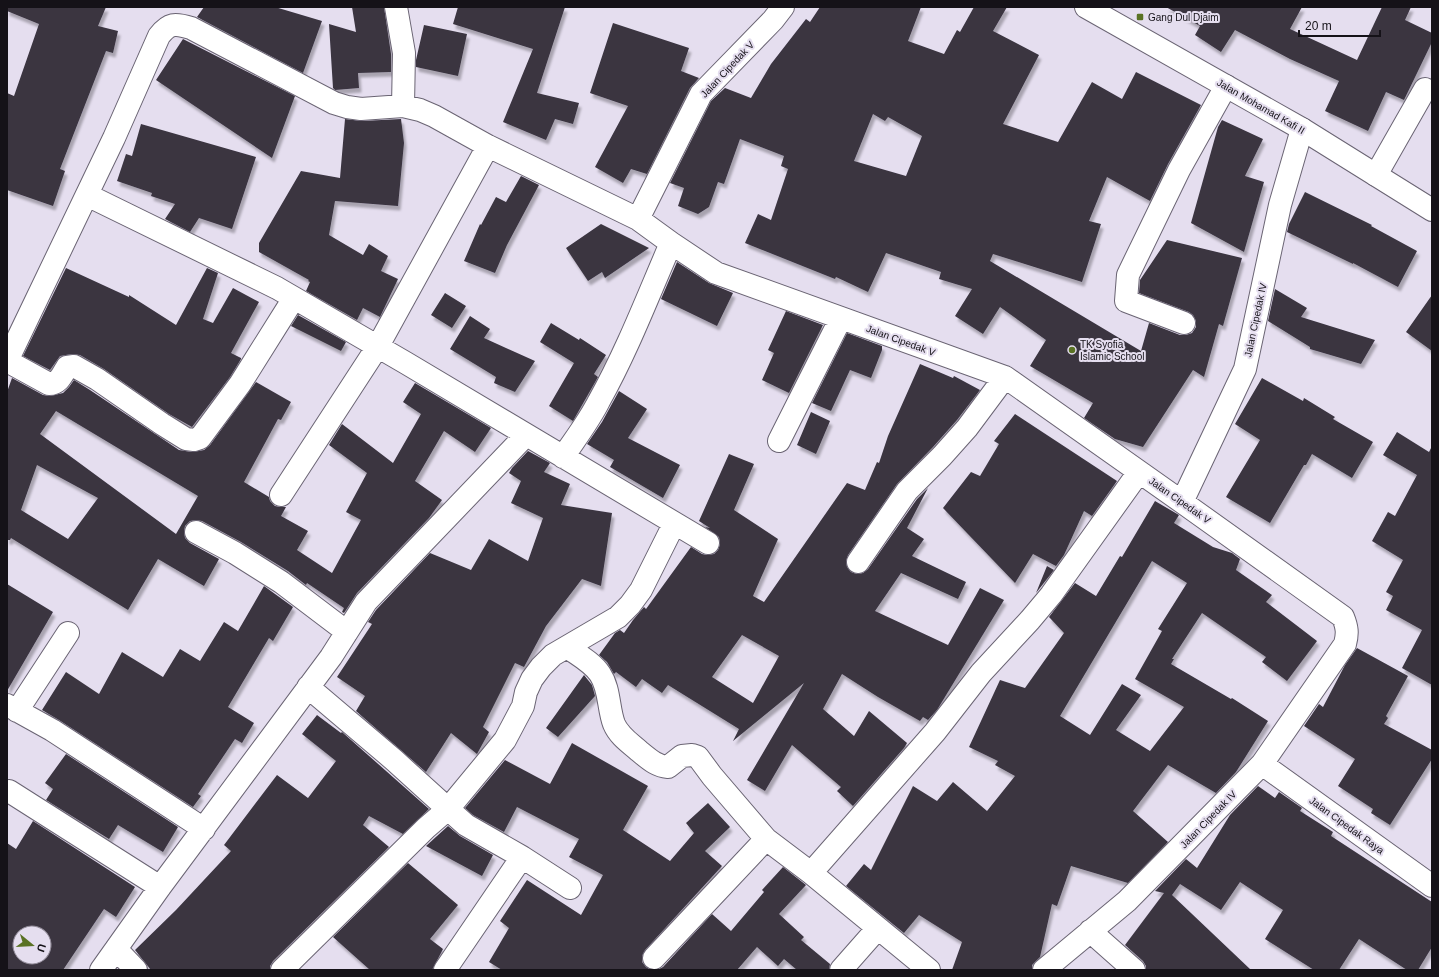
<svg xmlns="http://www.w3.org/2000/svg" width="1439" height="977" font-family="Helvetica,sans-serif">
	<defs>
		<filter id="shadow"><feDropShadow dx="2.5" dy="4.5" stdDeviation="1" flood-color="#0004"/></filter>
	</defs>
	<rect width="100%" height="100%" fill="#e5deef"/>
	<path fill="#3a3441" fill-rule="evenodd" filter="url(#shadow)" d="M7,7H106L98,26L118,31L113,53L106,51L60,169L65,171L53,206L7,190V93L14,96L39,24L7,11Z
		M204,7H275L322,21L303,73L197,17Z
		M352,7H384L391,54V72L358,73L359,88L335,90L333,88L329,24L356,32Z
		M458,7H565L537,93L579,103L573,124L555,119L546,140L503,122L533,49L453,24Z
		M820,7H921L908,41L944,54L957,30L960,32L974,7H1007L993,31L1039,55L1003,124L1058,142L1092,82L1122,99L1136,72L1201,105L1168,164L1150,201L1107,177L1089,221L1101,224L1082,282L993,254L990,261L1141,351L1149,323L1180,335H1186L1192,333L1196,327V321L1193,315L1189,312L1139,293L1140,280L1167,240L1242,258L1223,326L1219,324L1204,377L1193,370L1143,447L1115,439L1084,418L1093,403L1030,366L1046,340L1000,307L983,334L955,316L972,289L939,279L941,272L886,253L868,292L836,277L835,279L745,243L758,214L771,220L788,169L781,166L784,156L740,139L724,184L718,182L709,207L698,214L678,206L684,188L670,183L711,101L725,88L751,98L771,64L806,19L810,22ZM873,114L885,121L888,117L922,136L906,176L854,161Z
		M1166,7H1302L1290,29L1357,60L1382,7H1411L1405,20L1432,33V42L1404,100L1386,92L1368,131L1325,111L1339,81L1290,59L1235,30L1221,52L1195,35L1200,26Z
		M613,23L689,48L681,71L699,78L690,88L647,174L631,169L623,183L595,167L628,106L590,93Z
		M424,25L467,34L458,76L416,67V60Z
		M183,39L295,96L272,158L156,80Z
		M345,119L362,121L401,119L404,143L398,206L335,201L329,235L363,255L369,244L388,256L381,271L398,279L380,317L363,308L357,320L306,291L310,282L308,281L309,280L259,252V243L301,171L340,178Z
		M1222,120L1263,139L1245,176L1264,182L1244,252L1191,223L1218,127Z
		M141,124L256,157L232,229L199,218L190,232L165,219L175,204L151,196L152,193L117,181L126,154L132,156Z
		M521,176L539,185L507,245L495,273L464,261L480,224L481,225L496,197L506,202Z
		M1305,192L1372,225L1371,226L1417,251L1398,287L1353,263V264L1287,232L1289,224Z
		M601,224L649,248L605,278L602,272L588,281L566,248Z
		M677,262L709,283L733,293L717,326L661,299Z
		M66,268L129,297V295L176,325L207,268L218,273L203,319L213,323L233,288L259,302L231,353L241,358V359L230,377L192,427L169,414L104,369L80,355L72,354L60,356L50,370L23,356Z
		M1275,289L1307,308L1301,317L1375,340L1361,364L1310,349V347L1268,321Z
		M445,293L466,306L452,328L431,315Z
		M1432,295V351L1406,332Z
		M786,311L823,325L789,393L762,380L774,353L768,350Z
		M298,315L346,342L341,351L291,326Z
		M470,316L490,329L484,338L535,361L515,392L494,383L496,377L450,349Z
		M551,323L579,340L580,338L606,355L594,374L598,377L573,421L549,406L574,363L540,342Z
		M847,333L882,346V350L871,378L850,370L831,411L812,403Z
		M920,364L953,378L954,376L980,390L957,420L933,447L897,484L848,555L846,561L847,567L851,572L857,574L863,573L868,569L917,499L928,488L907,528L924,539L912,556L966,582L958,599L901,573L875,611L948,645L980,588L1004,600L937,710L928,720L923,717L920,721L878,697L842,674L823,709L854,736L869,711L907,743L904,748L853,806L837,791L841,787L792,745L765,791L747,780L804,683L733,741L739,729L668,685L662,693L642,679L636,687L616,672L614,674L607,662L599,655L615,633L620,630L624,633L633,620L644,607L646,609L691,547L702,554L707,555L714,554L718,550L720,544L719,537L705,527L710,528L699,521L729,454L754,464L734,510L778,539L753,596L764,602L847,483L865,490L877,462L879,463L888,436ZM742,635L779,656L753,703L712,677Z
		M12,378L43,395L50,396L63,393L69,387L74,380L90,390L179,450L192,452L204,450L210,445L256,382L291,402L281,420L278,419L244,482L269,497L270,501L275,506L280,507H286L281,516L308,531L297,550L332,573L361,520L346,512L367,473L329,445L342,424L393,463L421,414L403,402L415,383L491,428L475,452L444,431L415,481L442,500L429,518L357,593L344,613L342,612L344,608L307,583L306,585L288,571L241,542L202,521L196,520L190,521L185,526L184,532L185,538L190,543L219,559L204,586L158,559L128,610L11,538L10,540H7V392ZM56,411L198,496L176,534L40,434ZM37,465L98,498L68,539L21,510Z
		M1262,378L1303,401L1304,398L1335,417L1333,419L1373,442L1352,478L1312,454L1306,465H1304L1270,523L1226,497L1260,440L1235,424Z
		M619,391L647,409L628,438L680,465L663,498L610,467L614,460L587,444L602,422Z
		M811,412L830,421L816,454L797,445Z
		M1015,414L1117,481L1092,516L1084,511L1064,555L1056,566L1033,554L1015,583L943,508L971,472L980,476L999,444L994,441Z
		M1397,432L1429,452L1432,446V685L1402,668L1422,630L1386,610L1393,596L1386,592L1403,560L1372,541L1388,512L1395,516L1417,475L1383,455Z
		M528,451L550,463L544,472L570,484L561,505L612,513L601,586L582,579L546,626L524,667L515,663L483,727L489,732L477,754L451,733L426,772L356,711L365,696L337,677L372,624L368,622L376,610L430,553L471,570L489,539L528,561L543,518L511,503L521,481L509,473L512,468Z
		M1155,501L1179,515L1174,523L1213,547L1232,553L1240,559L1236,570L1272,595L1266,602L1317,641L1287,681L1262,662L1266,657L1202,613L1172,659H1174L1171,664L1231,699L1232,698L1268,721L1236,772L1216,793L1168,765L1133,811L1168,842L1128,883L1071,866L1057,906L1052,904L1040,957L1032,965V970H952L962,942L919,915L904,933L846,886L864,864L871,870L913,786L937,801L953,782L987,811L1015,776L995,765L998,761L969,747L1000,680L1025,688L1064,633L1049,617L1075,583L1096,596L1120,556L1122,557ZM1152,561L1187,583L1158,629L1162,631L1135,679L1184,707L1150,751L1116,730L1141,695L1122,684L1090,735L1060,716Z
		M1047,566L1054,570L1036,593Z
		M7,584L53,612L7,691Z
		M264,586L293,607L273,641L269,638L228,707L254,723L242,743L235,739L198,794L201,796L193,807L59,720L42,710L66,672L99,694L122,652L163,677L180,649L200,661L224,622L238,631Z
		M1357,648L1408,676L1386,716L1388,718L1384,724L1432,750V759L1390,825L1371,813L1373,809L1338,786L1355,759L1304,726L1319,704L1323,707L1345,665Z
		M584,675L592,685L595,696L558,737L546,728Z
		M317,715L341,733L342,732L429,809L403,834L369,816L363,825L389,847L273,961L270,966V970H151L135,950L176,910L231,851L224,845L277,775L308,798L336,761L302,734Z
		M572,743L648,786L623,830L670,861L694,833L686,823L708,803L730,827L705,851L722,866L645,950L642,956V962L646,967L651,970H502L489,962L509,928L500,921L527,880L581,915L603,875L569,857L579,839L517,807L504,832L473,815L465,808L505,760L550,784Z
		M66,754L178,827L163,852L118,825L109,839L46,800L53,789L45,783Z
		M1258,786L1275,798L1279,792L1302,808L1300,811L1333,832L1331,836L1432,902V947L1418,970H1407L1359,939L1339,970H1314L1265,939L1283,910L1240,882L1221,910L1180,884L1172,895L1251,970H1146V966L1143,961L1125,945L1164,893L1155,891L1186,859L1197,868L1230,815Z
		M33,821L135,887L116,917L104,909L63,970H7V843L16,849ZM20,933H44V957H20Z
		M448,826L460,836L493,855L482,876L426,846Z
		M408,863L458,905L430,939L443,949L432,970H370L333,937Z
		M783,867L806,885L779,914L804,937L801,940L830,964L829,970H797L784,959L778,966L757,947L737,970H657L663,967L712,914L731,931L764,892L762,890Z"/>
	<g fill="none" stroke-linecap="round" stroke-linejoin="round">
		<defs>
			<path id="minor" d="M396,7L404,53L403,106
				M1376,175L1425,89
				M87,195L277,288L406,363L708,543
				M638,219L701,94L773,20L783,7
				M1184,323L1126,301L1128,275L1179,170L1226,86
				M7,361L114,138L159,36C169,23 175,23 191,28L334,103L347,107L361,109L403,106L420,110L434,116L488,146L638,219L671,243L716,273L1005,377L1182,502L1343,617C1347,627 1348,633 1345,644L1262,764L1127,901L1044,970
				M7,361L49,384C59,384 62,375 67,367L74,366L97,379L162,424L186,439L194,440L200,438L240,384L294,298
				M779,441L841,318
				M563,457C575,439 589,421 599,401C627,351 648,296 671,243
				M281,495L378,346L488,146
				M1182,502L1245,369L1280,205L1302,129
				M196,532L235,553L281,582L347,632
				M858,562L907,491L942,456L967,428L1005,377
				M567,647C578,655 592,662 600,674C610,689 608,708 614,724C619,736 630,743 639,751C649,759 656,766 668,767L682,756L692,755L698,757L712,776L766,839L811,873L929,970
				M7,705L52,730L204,829
				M17,711L68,633
				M1262,764L1432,886
				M9,791L160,887
				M811,873L935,732L981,673L1030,620L1051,595L1139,472
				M570,888L522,857L466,825L448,809L505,740L523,706L526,692L532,679L541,667L553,655L618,617L630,605L641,590L674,524
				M1090,931L1134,970
				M116,949L136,970
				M654,958L766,839
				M101,970L160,887L331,657L366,602L526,435
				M282,970L426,828L448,809L394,760L308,687
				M445,970L522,857
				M841,970L878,928"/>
			<path id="secondary" d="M1086,7L1302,129L1432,210"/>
		</defs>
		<use href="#minor" stroke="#6a6473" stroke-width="24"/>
		<use href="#secondary" stroke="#6a6473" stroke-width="24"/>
		<use href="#minor" stroke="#fff" stroke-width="22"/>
		<use href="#secondary" stroke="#fff" stroke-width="22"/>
	</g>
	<g fill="#5a7224" stroke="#e5deef" stroke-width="1.5">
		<rect x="1136" y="13" width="8" height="8" rx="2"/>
		<circle cx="1072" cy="350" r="4"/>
	</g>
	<g text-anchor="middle" stroke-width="4" stroke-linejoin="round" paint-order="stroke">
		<g font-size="10" fill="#151218" stroke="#e5deef" text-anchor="start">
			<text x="1148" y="21">Gang Dul Djaim</text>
			<text x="1080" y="348">TK Syofia<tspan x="1080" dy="12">Islamic School</tspan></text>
		</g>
		<g font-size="10" fill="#151218" stroke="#e5deef">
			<text transform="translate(727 69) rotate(-47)" y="4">Jalan Cipedak V</text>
			<text transform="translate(1261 106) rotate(30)" y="4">Jalan Mohamad Kafi II</text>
			<text transform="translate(1255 320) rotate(-78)" y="4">Jalan Cipedak IV</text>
			<text transform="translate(901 340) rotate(20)" y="4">Jalan Cipedak V</text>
			<text transform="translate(1180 500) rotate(35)" y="4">Jalan Cipedak V</text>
			<text transform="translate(1208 819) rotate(-46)" y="4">Jalan Cipedak IV</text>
			<text transform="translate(1347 825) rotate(36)" y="4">Jalan Cipedak Raya</text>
		</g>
	</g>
	<rect width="1439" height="977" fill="none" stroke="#151218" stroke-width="16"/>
	<g transform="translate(32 945) rotate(108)"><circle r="19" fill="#e5deef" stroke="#928c99"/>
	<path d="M0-3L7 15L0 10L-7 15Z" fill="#5a7224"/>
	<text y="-6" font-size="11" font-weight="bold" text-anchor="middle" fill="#151218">U</text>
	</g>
	<path d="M1299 30v6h81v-6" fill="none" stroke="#151218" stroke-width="2"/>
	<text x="1305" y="30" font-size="12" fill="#151218" stroke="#e5deef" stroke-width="3" paint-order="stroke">20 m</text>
</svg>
